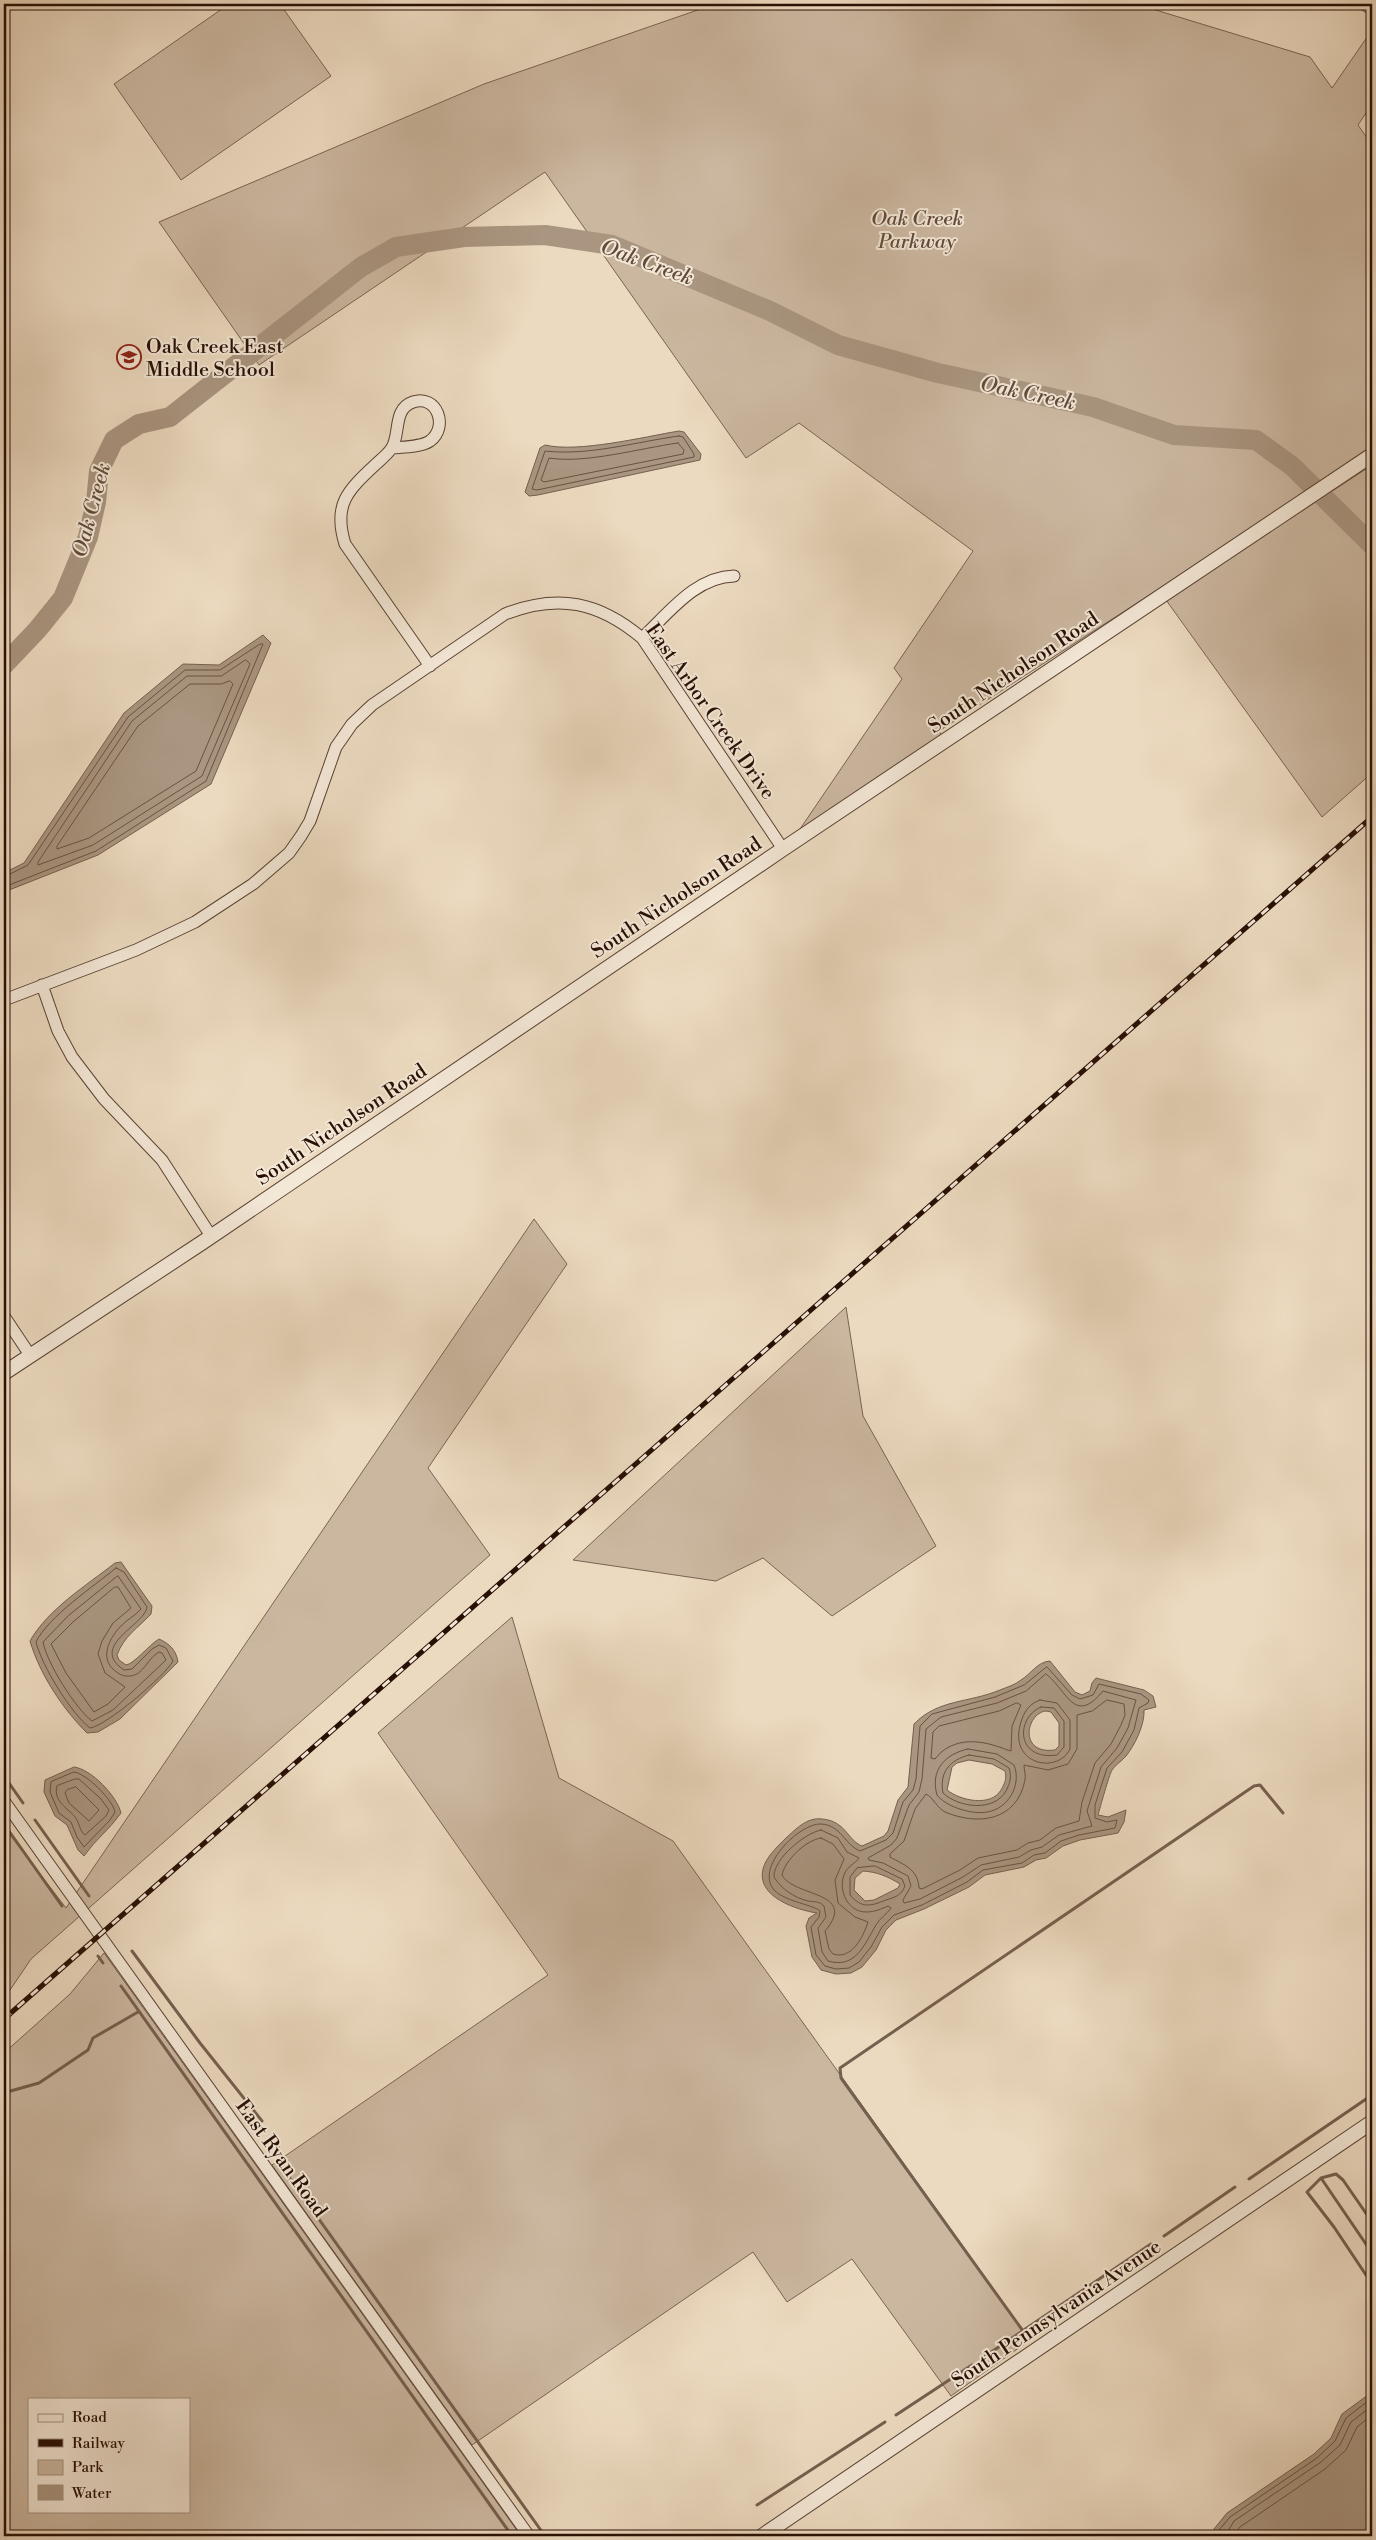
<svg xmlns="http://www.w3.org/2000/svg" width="1376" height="2540" font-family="'Libre Bodoni',serif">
	<rect width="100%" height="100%" fill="#ecdac0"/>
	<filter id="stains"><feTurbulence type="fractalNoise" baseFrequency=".004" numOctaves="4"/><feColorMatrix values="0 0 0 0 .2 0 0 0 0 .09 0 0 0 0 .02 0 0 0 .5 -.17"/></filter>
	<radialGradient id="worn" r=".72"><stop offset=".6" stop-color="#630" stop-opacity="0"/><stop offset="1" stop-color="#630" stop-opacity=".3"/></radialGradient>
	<path fill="#cbb7a0" stroke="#7a6352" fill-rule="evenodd" d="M229,4H280L331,76L181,180L114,84Z
		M715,4H1136L1310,57L1332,88L1372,30V104L1358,125L1372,145V447L1236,539L939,731L946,742L798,832L902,679L894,668L973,551L799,423L746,458L545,172L259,365L159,222L484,84Z
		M1372,465V773L1322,817L1166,600Z
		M534,1219L567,1264L428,1468L490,1555L31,1959L4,1999V1827L66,1908Z
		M846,1307L863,1416L936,1546L832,1616L763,1558L716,1581L573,1560Z
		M512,1617L559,1778L673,1841L1030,2340L951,2396L852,2259L787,2302L753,2252L472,2445L272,2165L548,1975L378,1733Z
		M104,1953L521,2536H4V2053L70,1994ZM29,2399H189V2511H29Z"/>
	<path fill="#a99580" stroke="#755f4e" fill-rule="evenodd" d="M679,431L684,432L701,454L700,460L538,495L529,496L525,492L540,448L545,445C578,453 643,437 679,431Z
		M263,635L271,643L211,784L98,855L4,892V873L24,863L124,713L183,664L219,665Z
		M121,1562L152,1606L151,1614C138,1628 124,1636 117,1655L119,1660L126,1665C134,1664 149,1645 159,1639C170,1644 176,1650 178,1662L120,1719L98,1732L87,1733C63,1709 40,1675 30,1641C48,1609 87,1585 115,1563Z
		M1050,1661L1075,1692L1082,1695L1090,1691L1092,1683L1096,1678L1144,1690L1153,1696L1156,1707L1144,1710C1145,1724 1135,1745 1126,1756C1122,1761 1115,1765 1112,1770C1109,1775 1100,1808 1098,1815L1108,1817L1126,1810L1124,1822L1118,1833L1080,1840L1063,1846L1046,1858L1036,1860L1024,1867L985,1875L969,1887L924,1909L896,1920L886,1930L876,1950L862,1967L851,1973L836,1974L821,1970L812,1957L806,1926L809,1918L817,1913C797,1910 756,1897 763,1869C766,1857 777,1847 786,1838C796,1829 807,1817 822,1819C846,1821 847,1840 862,1846L884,1836L888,1831L898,1800L908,1787L914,1724C938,1699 969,1703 1000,1690C1007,1687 1015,1685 1021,1680C1031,1674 1037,1662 1050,1661ZM1046,1711L1051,1712L1059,1723V1746L1055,1750C1018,1755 1026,1713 1046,1711ZM969,1760L992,1764L1005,1771C1007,1778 1005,1783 1001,1790C991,1807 961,1801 947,1790L952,1767L957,1763ZM863,1871C877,1872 887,1876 900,1884L898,1888L874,1900L865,1901L854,1890L855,1878Z
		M74,1767C91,1769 117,1796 121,1813C110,1829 95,1840 84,1856L78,1850L67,1825L55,1816L44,1792L45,1780Z
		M1372,2392V2536H1213L1214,2529L1227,2513L1314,2454L1331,2438L1342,2414Z"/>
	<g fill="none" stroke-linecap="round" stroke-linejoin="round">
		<path stroke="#685242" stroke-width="1" d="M679,436L683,437L694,454V457L537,490L532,489L545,451C589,456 635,442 679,436Z
			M678,443L684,450L683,454L544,482L541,480L549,458C585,464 641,448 678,443Z
			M246,660L250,664L202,776L93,845L38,865V862L132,721L187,676H221Z
			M230,681L233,684L196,771L89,838L57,849V846L138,726L190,684H221Z
			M4,877L28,865L128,717L185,670H220L260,644H263L206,781L96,851L4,887
			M116,1568L124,1572L147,1607C145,1625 88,1646 124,1670L132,1669L152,1649L159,1645L166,1648L173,1661C165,1676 106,1726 90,1728C70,1712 42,1666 36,1642C48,1617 94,1586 116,1568Z
			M118,1576L141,1609C135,1616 126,1620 120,1627C107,1641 99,1661 118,1673C123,1677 131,1677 137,1674C145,1669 150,1657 159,1652L162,1653L166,1660L113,1710L92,1721C75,1708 47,1663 43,1642L68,1616Z
			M115,1587H118L131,1608L113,1623L102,1641L98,1654L105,1673L125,1687L108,1704L94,1712L66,1673L51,1644L73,1622Z
			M1047,1667L1072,1695L1080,1699L1093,1695L1099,1684L1141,1694L1149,1700L1148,1703L1139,1708L1134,1730L1122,1752L1107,1768L1095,1805V1818L1107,1822L1117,1820L1115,1828L1079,1835L1061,1841L1045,1853L1034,1855L1022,1863L983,1870L967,1882L922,1905L894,1915L882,1927L871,1947L859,1962L849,1968L836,1969L825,1966L816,1955L811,1927L819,1917L820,1911C814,1905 787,1902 775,1891C753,1869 799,1823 821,1824C841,1825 845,1845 860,1851L886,1840L893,1833L903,1802L913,1790L916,1779L920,1726L932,1714L995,1697L1024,1685Z
			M1046,1674C1068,1691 1074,1726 1103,1691L1136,1700L1128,1728L1117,1748L1101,1767L1087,1811L1092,1826L1059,1835L1042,1847L1031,1850L1019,1857L981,1865L963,1877L920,1899L904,1903L903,1900L911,1886L908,1876L883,1863L869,1860L868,1858L891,1845L897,1838L909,1805L919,1792L922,1779L926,1729L941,1717L997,1703L1026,1691Z
			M1040,1700L1057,1703L1070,1720V1749C1058,1775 1005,1765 1022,1719C1025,1710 1031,1703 1040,1700Z
			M1107,1700L1124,1704L1125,1715L1121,1725L1111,1744L1095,1763L1082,1802L1079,1821L1056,1828L1040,1840L1028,1843L1017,1850L978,1858L960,1870L922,1889L919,1888C918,1869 904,1865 890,1857V1854L904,1841L915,1809L926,1794C933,1797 937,1808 945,1812C978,1826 1017,1821 1025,1780C1026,1775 1024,1770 1024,1765L1048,1770L1068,1764L1077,1749V1715L1092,1711Z
			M1017,1703L1021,1705L1012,1726L1011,1751C1006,1750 1001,1747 996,1746C975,1739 950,1739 935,1759L931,1758L933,1732L939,1726L999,1711Z
			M1041,1707L1054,1708L1064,1721V1747L1057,1755C1016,1761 1015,1718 1041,1707Z
			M968,1749L997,1754L1014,1765C1022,1785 1008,1809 987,1812C973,1815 946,1807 937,1795C930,1770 945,1754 968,1749Z
			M969,1755L994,1759L1009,1768C1012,1777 1010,1783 1006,1791C994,1812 959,1808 943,1793C939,1772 950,1760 969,1755Z
			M74,1772C86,1773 113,1800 115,1812L110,1820L84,1847L77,1837L71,1822L59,1813L50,1792L51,1782Z
			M75,1779H79L101,1799L109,1810L106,1816L85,1835C80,1831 80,1826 77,1820C72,1810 52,1803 57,1786Z
			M76,1787L99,1810L89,1821L69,1803L65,1793L67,1790Z
			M821,1830L838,1838L847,1852L859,1858C855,1864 847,1866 844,1875C838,1891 848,1912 866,1912C875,1912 881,1909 888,1906L891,1908C887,1914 880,1918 876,1925C864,1945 856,1969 828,1961L822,1952L818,1928L826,1917L824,1906C819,1901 815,1902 808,1901C795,1898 781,1889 774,1877C773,1859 805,1833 821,1830Z
			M821,1838L833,1844L844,1859L835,1880L838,1903L855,1917L868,1922C863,1937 852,1960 833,1954L829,1949L825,1931C859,1891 793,1897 782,1875C785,1860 806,1840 821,1838Z
			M875,1866L902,1879L905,1886C901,1896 895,1897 886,1900C871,1906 862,1909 850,1895V1877L857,1868Z
			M1218,2536L1219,2530L1230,2517L1317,2458L1335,2441L1346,2418L1372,2398
			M1225,2536L1234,2521L1321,2462L1340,2445L1351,2422L1372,2406
			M1232,2536L1240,2527L1325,2469L1346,2450L1357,2427L1372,2415"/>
		<path stroke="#755f4e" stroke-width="3" d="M4,1776L23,1803
			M35,1820L89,1896
			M4,1824L62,1906
			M132,1951L200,2043L262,2121
			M98,1956L103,1963
			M121,1986L512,2536
			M4,2097L7,2092L39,2083L88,2050L93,2038L138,2012
			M278,2144V2156L286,2173L545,2536
			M1321,2178L1372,2253
			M1249,2179L1372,2095
			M1372,2222L1343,2180L1336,2174L1321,2178L1307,2192L1334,2227L1372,2284
			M1164,2236L1235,2187
			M1023,2331L841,2078L840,2068L1254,1786L1260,1785L1283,1813
			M984,2357L1151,2244
			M896,2415L972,2365
			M757,2505L885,2422"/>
		<path stroke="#a99580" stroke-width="20" d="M4,665L38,629L63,598L88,537L96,502L99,471L114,440L139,424L170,417L361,267L396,247L464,237L545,235L612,245L770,311L838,345L938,373L1093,407L1174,435L1256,440L1292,466L1372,545"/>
		<defs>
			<path id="minor" d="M1364,4L1372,9
				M393,448C404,447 421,447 430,441C449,427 437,394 413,402C392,409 401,436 391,449C387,455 380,460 375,465C347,491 333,505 345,544L430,666
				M642,638C669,613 695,577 734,576
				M42,985L58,1031L72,1057L104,1099L162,1160L211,1236
				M4,1000L136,950L195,922L253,884L289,853L301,836L310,821L336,747L352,724L372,705L505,614C558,593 599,602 642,638L783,849
				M4,1316L30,1355
				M4,1801L529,2536"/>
			<path id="tertiary" d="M4,1373L203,1242L783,849L1372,455
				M762,2536L1372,2122"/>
		</defs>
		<use href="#minor" stroke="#594233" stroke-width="13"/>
		<use href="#tertiary" stroke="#594233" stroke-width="16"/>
		<use href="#minor" stroke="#f3e7d6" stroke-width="11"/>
		<use href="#tertiary" stroke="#f3e7d6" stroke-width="14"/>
		<defs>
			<path id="rail" d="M4,2019L1372,817"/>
		</defs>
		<use href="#rail" stroke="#280f04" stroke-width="5"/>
		<use href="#rail" stroke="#f3e7d6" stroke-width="3" stroke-dasharray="9" stroke-linecap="butt"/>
	</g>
	<defs>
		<symbol id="school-ring" viewBox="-11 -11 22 22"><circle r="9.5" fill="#f3e7d6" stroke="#8f2418" stroke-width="1.5"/><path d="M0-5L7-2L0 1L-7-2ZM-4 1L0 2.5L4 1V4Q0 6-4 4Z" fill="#8f2418"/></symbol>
	</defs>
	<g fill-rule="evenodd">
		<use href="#school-ring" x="115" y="343" width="28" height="28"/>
	</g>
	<g text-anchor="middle" stroke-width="4" stroke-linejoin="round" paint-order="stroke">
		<g font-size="20" font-style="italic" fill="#614a3b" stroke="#f3e7d6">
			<text x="917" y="225">Oak Creek<tspan x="917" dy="23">Parkway</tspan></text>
		</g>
		<g font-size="20" fill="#280f04" stroke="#f3e7d6" text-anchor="start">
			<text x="146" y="353">Oak Creek East<tspan x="146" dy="23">Middle School</tspan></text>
		</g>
		<g font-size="20" fill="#280f04" stroke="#f3e7d6">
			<text transform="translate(1013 672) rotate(-34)" y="7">South Nicholson Road</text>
			<text transform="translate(711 711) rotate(55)" y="7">East Arbor Creek Drive</text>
			<text transform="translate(676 897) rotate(-34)" y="7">South Nicholson Road</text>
			<text transform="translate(341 1124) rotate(-34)" y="7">South Nicholson Road</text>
			<text transform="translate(282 2158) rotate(54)" y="7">East Ryan Road</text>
			<text transform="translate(1056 2313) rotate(-34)" y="7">South Pennsylvania Avenue</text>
		</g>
		<g font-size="21" font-style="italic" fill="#624b3c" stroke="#f3e7d6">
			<text transform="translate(647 262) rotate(20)" y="7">Oak Creek</text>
			<text transform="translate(1028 393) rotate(12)" y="7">Oak Creek</text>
			<text transform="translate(91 510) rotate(-75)" y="7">Oak Creek</text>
		</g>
	</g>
	<rect width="1376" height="2540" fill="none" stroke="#ecdac0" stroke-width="20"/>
	<rect x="5" y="5" width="1366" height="2530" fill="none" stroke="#280f04" stroke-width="2.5"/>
	<rect x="10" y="10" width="1356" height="2520" fill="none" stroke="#280f04"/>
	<rect x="28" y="2398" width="162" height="115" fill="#f3e7d6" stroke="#a29182"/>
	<rect x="38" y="2414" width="25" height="8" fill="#f3e7d6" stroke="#a29182"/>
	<text x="72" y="2422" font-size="15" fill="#280f04">Road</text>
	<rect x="38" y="2439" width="25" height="8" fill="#280f04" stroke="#a29182"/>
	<text x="72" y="2448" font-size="15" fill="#280f04">Railway</text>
	<rect x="38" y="2460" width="25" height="15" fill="#cbb7a0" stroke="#a29182"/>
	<text x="72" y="2472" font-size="15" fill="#280f04">Park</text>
	<rect x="38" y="2485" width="25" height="15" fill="#a99580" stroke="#a29182"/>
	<text x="72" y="2498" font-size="15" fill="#280f04">Water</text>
	<rect width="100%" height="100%" filter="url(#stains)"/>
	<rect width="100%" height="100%" fill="url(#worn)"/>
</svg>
